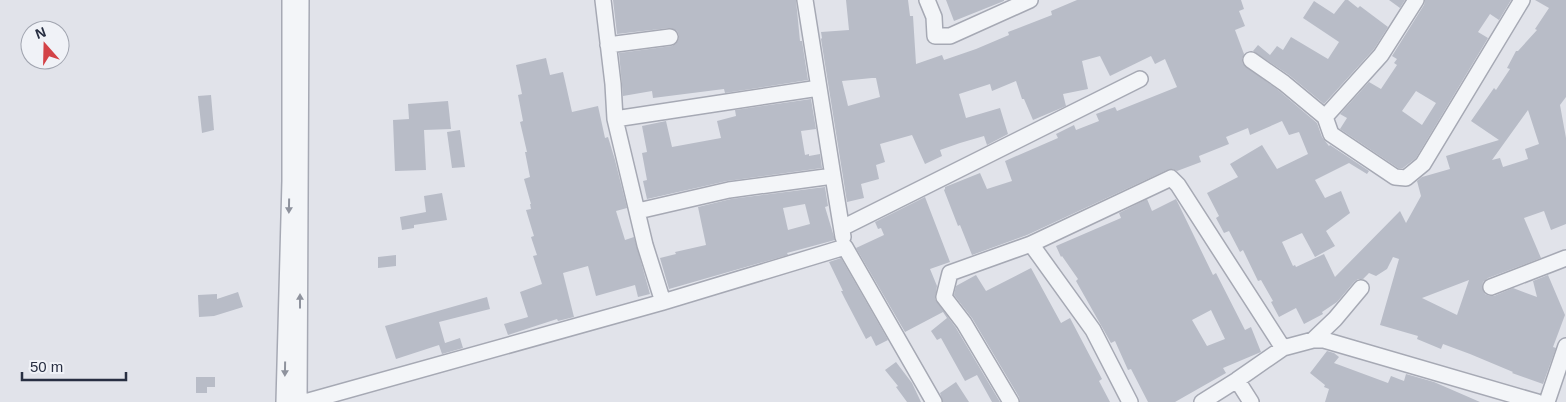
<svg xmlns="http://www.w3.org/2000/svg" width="1566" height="402" font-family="Arial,sans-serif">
	<rect width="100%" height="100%" fill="#e1e3ea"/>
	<path fill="#b8bcc7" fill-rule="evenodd" d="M613,0H796L800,41H802L808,80L725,93L724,89L653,98L652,91L623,96L619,53L672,46L678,41L679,36L677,31L669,28L617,34Z
		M846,0H908L910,16H913L916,64L942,55L944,60L976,49L1009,35L1008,32L1052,15L1051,11L1077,0H1241L1244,9L1239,11L1245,26L1235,30L1244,54L1242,59L1243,64L1278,90L1317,123L1322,137L1329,146L1330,145L1369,171L1367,174L1349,163L1315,180L1325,198L1341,191L1350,213L1326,231L1335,246L1315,257L1302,233L1282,242L1293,266L1295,265L1296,267L1324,254L1335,277L1400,211L1406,223L1421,196L1417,181L1422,177L1450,169L1446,156L1499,140L1471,121L1494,88L1496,90L1510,69L1507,68L1516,51H1518L1537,30L1535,29L1549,8L1535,0H1566V97L1560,105L1566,138V224L1551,230L1544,211L1524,218L1541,258L1488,278L1483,282L1482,286L1485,294L1489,296H1494L1513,288L1537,297L1533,281L1548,275L1565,315L1553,347L1556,348L1543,384L1512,373L1513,372L1470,354L1443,344L1441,349L1417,339L1418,336L1380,325L1399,259L1393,257L1387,269L1376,276L1369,273L1363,279H1358L1354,282L1337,302L1322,312L1323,314L1304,324L1296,308L1279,317L1271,302L1273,301L1261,280L1258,281L1243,250L1240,252L1229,231L1224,233L1216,218L1219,216L1207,193L1238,177L1230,164L1262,145L1277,169L1308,154L1299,132L1289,135L1282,121L1250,135L1248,128L1226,137L1229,144L1199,156L1201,162L1177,171L1172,169L1167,170L1027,235L972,255L960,225L958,226L944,190L945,189V187L980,173L987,189L1012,181L1005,161L1058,138L1056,134L1074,125L1076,130L1099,121L1096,114L1115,107L1117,111L1177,87L1165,59L1155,64L1151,56L1110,76L1100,56L1082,61L1088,89L1063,94L1066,106L1033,120L1024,99H1022L1016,81L992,91L990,84L959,94L966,118L1000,108L1008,134L987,145L984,136L960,143L940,150L942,156L925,164L912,135L880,144L885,162L876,165L879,179L861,184L864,198L847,202L821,39L822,38L821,32L849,30ZM872,78H876L880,97L848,106L842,81ZM1528,110L1539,144L1525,149L1528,159L1503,167L1500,158L1492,160ZM1469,280L1457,315L1422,298Z
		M946,0H1004V1L954,21Z
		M1345,0H1348L1358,8L1360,6L1388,27L1374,49L1324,104L1289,75L1253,51L1258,45L1270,55L1277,46L1283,50L1291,37L1328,59L1339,42L1303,18L1314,1L1334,14Z
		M1389,0H1405L1400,8Z
		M1425,0H1511L1499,20L1490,14L1478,32L1488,38L1416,158L1403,168H1398L1340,129L1347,118L1340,114L1369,82L1381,89L1397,65L1394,63L1397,59L1392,56L1424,5ZM1416,91L1436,103L1422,125L1402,111Z
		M546,58L550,75L563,72L572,112L598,106L605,138L608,137L615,160L627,208L616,211L625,240L634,237L650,294L638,297L635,285L596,296L588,266L563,273L574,317L558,321L557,319L508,335L504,324L528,317L520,292L542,284L533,256L537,255L531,237L534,236L526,210L531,209L530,204H531L524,179L530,177L525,152H527L520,122L523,121L518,95L522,94L516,65Z
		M211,95L214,130L202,133L198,96Z
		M811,99L816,129L801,131L805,155L809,154V156L820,154L822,168L727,181L647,199L643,181L647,180L642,153L647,152L642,126L666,121L672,147L721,138L717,121L736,116L735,110Z
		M448,101L451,129L424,130L426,170L395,171L393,120L409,119L408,104Z
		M460,130L465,167L452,168L447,132Z
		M825,187L828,206L825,207L835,240L787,253L788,255L669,289L660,258L676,254L675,252L706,245L698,207L731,199ZM805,204L810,224L788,230L783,208Z
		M442,193L447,220L414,225V228L402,230L400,217L426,212L424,196Z
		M925,197L950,262L930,269L937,286L935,299L956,328L1000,402H992L977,375L965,381L941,338L937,340L931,331L947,318L943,312L905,332L856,248L884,235L881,228L878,229L875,222Z
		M1147,199L1152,211L1176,199L1213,275L1216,273L1245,330L1251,327L1261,352L1223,368L1226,373L1175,402H1148L1131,369L1128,370L1115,341L1111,343L1076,281L1078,279L1062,256L1061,257L1056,246L1121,218L1119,213ZM1211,310L1225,339L1207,346L1192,320Z
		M396,255V266L378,268V257Z
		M841,258L888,340L876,346L871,336L866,339L845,299L841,291H843L829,262Z
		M1031,268L1061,323L1070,318L1102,379L1099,381L1110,402H1020L1019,397L972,318L954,295L956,286L976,275L986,291Z
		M238,292L243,307L214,316L199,317L198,295L217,294V299Z
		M487,297L490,309L439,322L445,343L460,338L463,348L442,354L439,345L396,359L385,326Z
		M1327,351L1334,353L1339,357L1334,363L1388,383L1391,376L1404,381L1406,374L1434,382L1480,402H1325L1329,389L1324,387L1325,385L1310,373Z
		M896,362L912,383L921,402H907L896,387L898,386L885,370Z
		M196,377H215V387H207V393H196Z
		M956,382L969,402H943L940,393Z"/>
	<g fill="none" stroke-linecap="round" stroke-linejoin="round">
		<defs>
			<path id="minor" d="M603,0L613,84L615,119L645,245L663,302
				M805,0L833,176
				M927,0L934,17L935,36H950L1030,0
				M608,45L670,37
				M1251,60L1284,83L1325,117L1331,134L1395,177L1406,178L1423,164L1522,0
				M1325,117L1381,55L1416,0
				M615,119L819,88
				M638,211L729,190L833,176L843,237
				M842,228L1140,79
				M1031,244L1093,330L1130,402
				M1491,287L1566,258
				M1313,340L1335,319L1361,288
				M1237,380L1251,402
				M284,402L290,181V0
				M299,402L301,0
				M305,402L663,302L845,247L934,402
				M1011,402L964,323L944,297L950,273L1031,244L1171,178L1178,185L1283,348
				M1202,402L1237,380L1283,348L1313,340H1324L1537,402
				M1547,402L1566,346"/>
		</defs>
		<use href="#minor" stroke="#a6a9b4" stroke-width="18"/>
		<use href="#minor" stroke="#f3f5f8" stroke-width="15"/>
	</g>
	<defs><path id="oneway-solid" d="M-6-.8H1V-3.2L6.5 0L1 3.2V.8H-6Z" transform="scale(1.25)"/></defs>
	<g fill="#8e929d">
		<use href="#oneway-solid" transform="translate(289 206) rotate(91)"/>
		<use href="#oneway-solid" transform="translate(300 301) rotate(-90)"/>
		<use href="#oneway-solid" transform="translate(285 369) rotate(91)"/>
	</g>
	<g transform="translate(45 45) rotate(340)"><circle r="24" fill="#f0f2f7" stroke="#a0a4af"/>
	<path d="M0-4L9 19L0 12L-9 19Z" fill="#d34247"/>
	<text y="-8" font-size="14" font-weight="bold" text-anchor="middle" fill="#282f42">N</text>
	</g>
	<path d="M22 372v8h104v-8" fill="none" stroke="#282f42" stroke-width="2.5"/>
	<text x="30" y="372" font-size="15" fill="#282f42" stroke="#f0f2f7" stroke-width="4" paint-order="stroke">50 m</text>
</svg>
